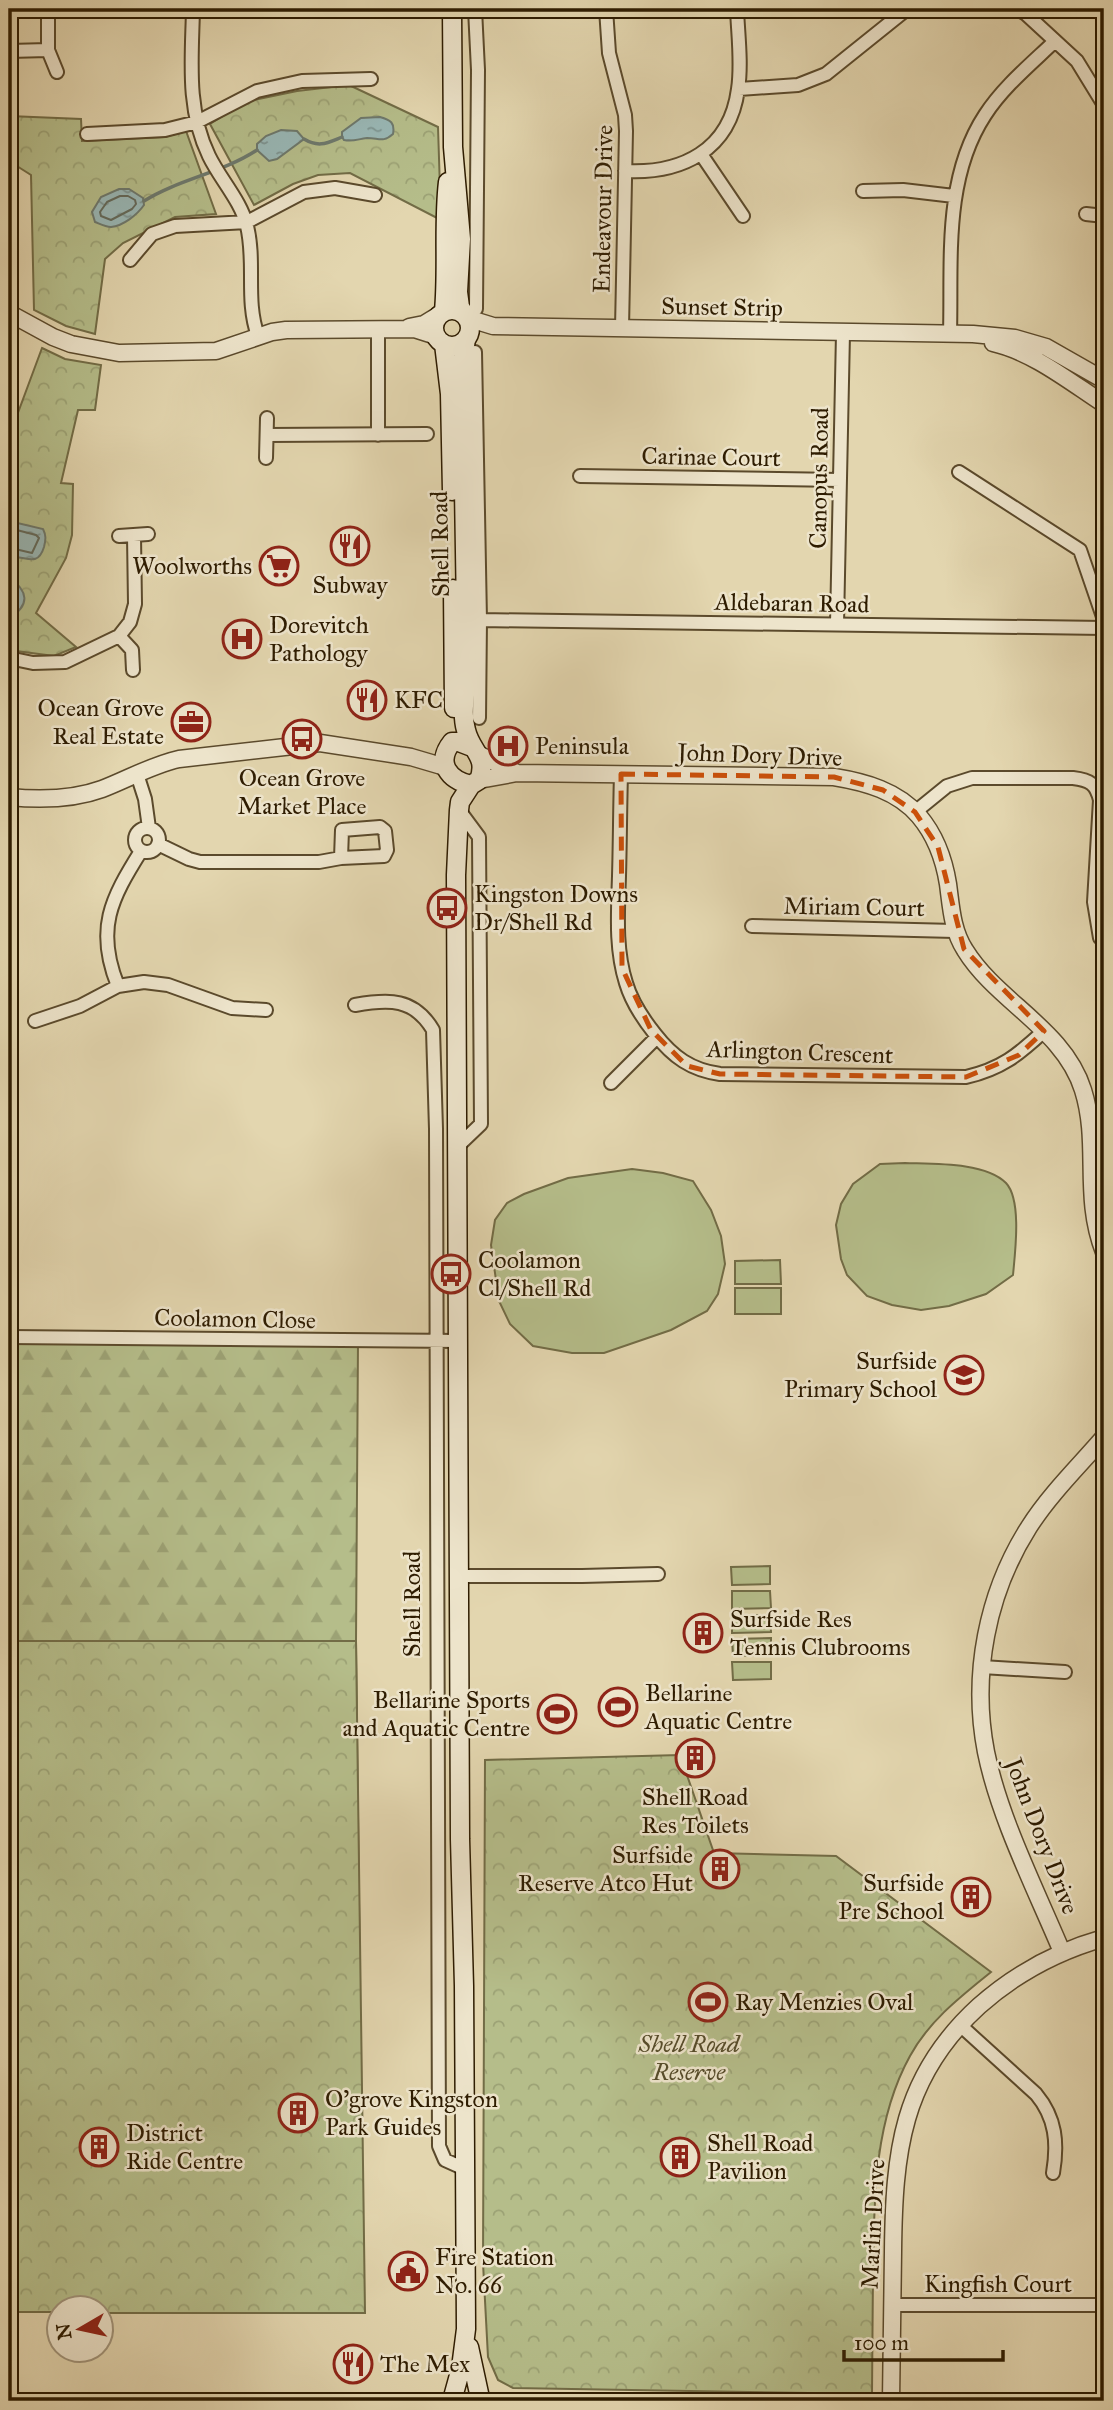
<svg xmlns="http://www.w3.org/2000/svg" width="1113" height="2410" font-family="'IM FELL Great Primer',serif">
	<defs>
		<pattern id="forest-firs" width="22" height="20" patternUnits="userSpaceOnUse" patternTransform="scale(1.75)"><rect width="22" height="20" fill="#b5bd8a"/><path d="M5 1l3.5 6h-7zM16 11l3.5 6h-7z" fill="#9ca275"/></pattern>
		<pattern id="park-crowns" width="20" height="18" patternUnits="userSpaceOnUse" patternTransform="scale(1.75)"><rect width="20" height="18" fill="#b5bd8a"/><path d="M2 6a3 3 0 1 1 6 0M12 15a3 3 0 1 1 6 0" fill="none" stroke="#9ca275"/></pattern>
		<pattern id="water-ripples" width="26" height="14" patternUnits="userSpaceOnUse" patternTransform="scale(1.75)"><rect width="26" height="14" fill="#99b7b5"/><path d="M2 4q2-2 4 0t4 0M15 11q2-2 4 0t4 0" fill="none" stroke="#7d9491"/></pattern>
	</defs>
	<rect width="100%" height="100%" fill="#e3d6af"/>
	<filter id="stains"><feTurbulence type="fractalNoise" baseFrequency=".00286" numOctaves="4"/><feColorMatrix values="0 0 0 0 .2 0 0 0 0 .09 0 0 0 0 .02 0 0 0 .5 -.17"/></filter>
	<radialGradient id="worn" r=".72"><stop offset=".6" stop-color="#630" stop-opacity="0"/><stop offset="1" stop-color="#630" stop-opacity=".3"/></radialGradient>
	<path fill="#b5bd8a" stroke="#726c46" stroke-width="2" d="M905,1163C933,1164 985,1162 1006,1183C1022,1200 1015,1253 1013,1275L986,1294L949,1306L921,1310L892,1305L867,1296L847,1275L841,1259L836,1225L841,1204L853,1184L880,1164Z
		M632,1169L663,1173L693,1181L711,1210L721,1236L725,1264L718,1294L707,1311L671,1330L604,1353H572L533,1346L510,1324L499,1301L491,1245L495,1220L507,1203L524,1194L568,1178Z
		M780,1260L781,1284H735V1261Z
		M735,1288H781V1314H735Z
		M770,1566V1584L732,1585L731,1567Z
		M732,1591H770L771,1608L732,1609Z
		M732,1615H770L771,1632L732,1633Z
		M771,1638V1655L733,1656L732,1639Z
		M732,1662H771V1679L733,1680Z"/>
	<path fill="url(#forest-firs)" stroke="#726c46" stroke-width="2" d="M9,1337L358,1341L356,1641L360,1990L9,2002Z"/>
	<path fill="url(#park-crowns)" stroke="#726c46" stroke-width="2" d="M349,85L438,127L441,220L350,173L318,175L293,184L254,205L210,124L245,102L297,91Z
		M9,116L81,119L82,141L165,137L186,131L216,214L175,217L123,243L105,259L95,334L66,326L34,310L31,175L9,161Z
		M42,348L65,359L101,365L95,410H78L61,483L73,484L72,535L66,558L36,613L76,647L54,656L9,650V437Z
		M9,1641H356L365,2313H102V2308H60L59,2312H9Z
		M680,1755L714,1853L836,1856L991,1972C960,1997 929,2021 910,2056C874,2121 874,2199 873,2271C873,2312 872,2353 872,2394L513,2388L498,2380L488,2357L483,2263L485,1760Z"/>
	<path fill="url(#water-ripples)" stroke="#6e796d" stroke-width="2" d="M380,117C391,120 395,123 393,134C383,143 379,138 367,138C358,139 353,142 344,140L342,137V132L361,118Z
		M281,130L297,131L304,139L277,159L269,161L257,150V144L266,136Z
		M119,189H129L143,198L144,205C137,215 123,226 111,227C105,227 100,224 95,222L92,212L101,197Z
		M9,521L43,529C46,535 46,539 44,547C37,570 23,553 9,558Z
		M9,577C28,591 31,605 9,618Z"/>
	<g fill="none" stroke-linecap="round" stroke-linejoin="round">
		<path stroke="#646a5b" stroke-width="2" d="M120,196H128L135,200L136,204L132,209L111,220L101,216L100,212L107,202Z
			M9,528L36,535L39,538L32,553L15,549L9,551"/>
		<path stroke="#6e796d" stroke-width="3.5" d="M304,139C319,148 327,143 342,137
			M144,201C179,179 222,173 257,150"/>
		<defs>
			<path id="minor" d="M48,9V50L57,72
				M193,9C192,58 186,109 209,156C220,179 241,201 247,226C256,263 245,300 258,336
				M475,9L478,70L476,309
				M606,9L609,53L625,115L626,131L622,328
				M1017,9L1026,14L1077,61L1104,105
				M9,51L48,50
				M739,89L798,85L826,74L907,9
				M87,134L165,130L197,122L257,91L302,81L371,79
				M701,154L743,216
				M625,171C681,174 730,151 738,89C742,64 738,35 737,9
				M863,191L903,190L954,196
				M1086,214L1104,216
				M130,260L152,234L175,226L247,222L304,192L335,188L375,195
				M950,334C952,261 943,179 985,115C1003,87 1031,64 1055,41
				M475,352L480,620L479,718
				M267,435L427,434
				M378,435V328
				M266,458L267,418
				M959,472L1080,550L1103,617V628
				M580,476L840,480
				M119,536L148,534
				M480,620L1104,628
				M837,624L843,333
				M119,636L132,650L133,670
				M9,658L33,663L65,662L119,636L130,622L135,604L134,536
				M137,774L145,799L149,828
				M621,774C620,808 620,842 619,876C618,912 615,948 626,983C631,1000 643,1019 655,1034C673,1057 691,1070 720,1074L966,1077C1001,1069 1018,1055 1044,1031
				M915,812L947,786L972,778H1073C1090,780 1096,784 1100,800L1094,902L1100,938
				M135 840a12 12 0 1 1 24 0a12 12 0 1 1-24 0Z
				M158,844L189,859L200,862H319L341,858L384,856L387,850L385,831L380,827L342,830L341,858
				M752,926L955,931
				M118,986C95,929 111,899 141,851
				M355,1005C389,999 414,998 433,1030L436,1129L439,2146L445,2160L465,2169
				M35,1021L80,1006L118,986L144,982L168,985L232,1008L266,1010
				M611,1083L657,1037
				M458,1146L481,1124L479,837L459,810
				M9,1337L460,1341
				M460,1576H582L658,1574
				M982,1667L1065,1672
				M960,2025L1036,2094C1056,2118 1058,2143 1053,2173
				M892,2305H1104"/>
			<path id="tertiary" d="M9,313L53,337L71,344L119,353L216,351L272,332L286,330L414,329L436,336
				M467,318L493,326L973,334L1015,338L1046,347L1104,380
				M409,327L424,324L437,316
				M993,343C1033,352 1070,382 1104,404
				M480,755L517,773
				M479,780L517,773L834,777C865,782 898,791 919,816C935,835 944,859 948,884C951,906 952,930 965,950C997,1002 1064,1029 1083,1090C1100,1144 1082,1196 1104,1252
				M9,797C40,800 72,800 102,789C128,779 152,765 179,759L320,743L411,757L445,767
				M1062,1952C1036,1890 999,1817 986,1752C971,1675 987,1593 1029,1527C1050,1494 1079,1466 1104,1437
				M891,2401C892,2352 892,2302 893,2252C894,2153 901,2077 979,2006C1015,1974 1058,1951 1104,1938"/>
			<path id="secondary" d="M452,9L453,147L461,239L458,292L460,307L465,315
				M434 328a18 18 0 1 1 36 0a18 18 0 1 1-36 0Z
				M444,311C448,268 443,225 448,182
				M466,339L462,366L467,675C466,692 461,713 466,730C471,752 488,756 479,780L471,785C449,780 435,763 452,742H459L472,747
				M444,344L450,394L452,491
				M453,589L454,708
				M469,2347L480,2398
				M453,2397L461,2368L466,2329L464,1986L460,1839L456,875L459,810L460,802L471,785"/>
		</defs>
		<use href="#minor" stroke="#5b4a2c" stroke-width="16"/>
		<use href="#tertiary" stroke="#5b4a2c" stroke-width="19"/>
		<use href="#secondary" stroke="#2e1c01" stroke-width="21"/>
		<use href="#minor" stroke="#ede4cb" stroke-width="12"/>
		<use href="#tertiary" stroke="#ede4cb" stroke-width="16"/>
		<use href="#secondary" stroke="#ede4cb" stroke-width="18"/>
	</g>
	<path fill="none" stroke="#cc500a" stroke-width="5" stroke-dasharray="14 9" stroke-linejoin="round" d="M621,774L834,777L883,790L915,812L938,847L964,949L1044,1031L1019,1055L966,1077L720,1074L687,1066L651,1030L622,968Z"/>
	<defs>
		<symbol id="restaurant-ring" viewBox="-11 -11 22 22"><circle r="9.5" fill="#ede4cb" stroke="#8f2418" stroke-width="1.5"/><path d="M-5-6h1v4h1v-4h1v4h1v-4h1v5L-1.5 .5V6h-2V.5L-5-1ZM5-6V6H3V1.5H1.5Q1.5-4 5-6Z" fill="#8f2418"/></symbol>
		<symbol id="supermarket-ring" viewBox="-11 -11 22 22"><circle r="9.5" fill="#ede4cb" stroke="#8f2418" stroke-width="1.5"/><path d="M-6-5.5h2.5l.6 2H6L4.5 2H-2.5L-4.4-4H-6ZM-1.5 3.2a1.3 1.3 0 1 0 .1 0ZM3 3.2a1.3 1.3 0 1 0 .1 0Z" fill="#8f2418"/></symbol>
		<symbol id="hospital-ring" viewBox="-11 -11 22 22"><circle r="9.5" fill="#ede4cb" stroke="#8f2418" stroke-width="1.5"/><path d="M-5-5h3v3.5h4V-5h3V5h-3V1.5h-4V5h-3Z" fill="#8f2418"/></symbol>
		<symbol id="office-ring" viewBox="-11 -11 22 22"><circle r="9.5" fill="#ede4cb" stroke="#8f2418" stroke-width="1.5"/><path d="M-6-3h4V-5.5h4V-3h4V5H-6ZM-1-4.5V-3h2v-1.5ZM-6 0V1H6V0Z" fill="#8f2418"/></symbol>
		<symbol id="bus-ring" viewBox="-11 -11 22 22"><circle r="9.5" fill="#ede4cb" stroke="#8f2418" stroke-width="1.5"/><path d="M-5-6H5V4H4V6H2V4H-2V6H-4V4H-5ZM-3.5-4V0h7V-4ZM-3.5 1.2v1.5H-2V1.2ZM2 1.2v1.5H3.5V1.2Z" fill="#8f2418"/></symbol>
		<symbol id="school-ring" viewBox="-11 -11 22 22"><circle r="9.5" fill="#ede4cb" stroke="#8f2418" stroke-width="1.5"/><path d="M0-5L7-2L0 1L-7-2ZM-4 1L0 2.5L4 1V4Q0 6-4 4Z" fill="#8f2418"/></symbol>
		<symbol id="building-ring" viewBox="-11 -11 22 22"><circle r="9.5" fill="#ede4cb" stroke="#8f2418" stroke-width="1.5"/><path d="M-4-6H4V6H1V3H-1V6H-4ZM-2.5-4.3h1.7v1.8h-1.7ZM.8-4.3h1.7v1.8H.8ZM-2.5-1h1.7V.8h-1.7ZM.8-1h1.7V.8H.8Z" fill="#8f2418"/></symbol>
		<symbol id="stadium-ring" viewBox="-11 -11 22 22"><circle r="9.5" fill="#ede4cb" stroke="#8f2418" stroke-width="1.5"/><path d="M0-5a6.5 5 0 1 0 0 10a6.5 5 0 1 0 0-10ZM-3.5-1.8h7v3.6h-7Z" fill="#8f2418"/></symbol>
		<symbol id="civic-ring" viewBox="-11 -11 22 22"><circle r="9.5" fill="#ede4cb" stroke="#8f2418" stroke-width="1.5"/><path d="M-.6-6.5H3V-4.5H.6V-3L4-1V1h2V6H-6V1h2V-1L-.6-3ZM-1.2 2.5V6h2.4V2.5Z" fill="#8f2418"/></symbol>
	</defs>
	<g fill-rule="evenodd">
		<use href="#restaurant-ring" x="328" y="524" width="44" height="44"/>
		<use href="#supermarket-ring" x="257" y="544" width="44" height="44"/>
		<use href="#hospital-ring" x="220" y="617" width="44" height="44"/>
		<use href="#restaurant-ring" x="345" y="678" width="44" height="44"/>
		<use href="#office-ring" x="169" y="700" width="44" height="44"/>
		<use href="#bus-ring" x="280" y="717" width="44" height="44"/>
		<use href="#hospital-ring" x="486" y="724" width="44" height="44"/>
		<use href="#bus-ring" x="425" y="886" width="44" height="44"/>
		<use href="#bus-ring" x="429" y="1252" width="44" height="44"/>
		<use href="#school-ring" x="942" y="1353" width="44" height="44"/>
		<use href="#building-ring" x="681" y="1611" width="44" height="44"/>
		<use href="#stadium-ring" x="596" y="1685" width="44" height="44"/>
		<use href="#stadium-ring" x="535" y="1692" width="44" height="44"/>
		<use href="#building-ring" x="673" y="1736" width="44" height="44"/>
		<use href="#building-ring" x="698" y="1847" width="44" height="44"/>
		<use href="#building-ring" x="949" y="1875" width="44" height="44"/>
		<use href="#stadium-ring" x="686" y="1980" width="44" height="44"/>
		<use href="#building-ring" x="276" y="2091" width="44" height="44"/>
		<use href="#building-ring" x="77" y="2125" width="44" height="44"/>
		<use href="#building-ring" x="658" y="2135" width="44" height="44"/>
		<use href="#civic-ring" x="386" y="2249" width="44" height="44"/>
		<use href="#restaurant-ring" x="331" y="2342" width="44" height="44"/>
	</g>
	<g text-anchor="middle" stroke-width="5" stroke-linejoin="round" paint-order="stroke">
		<g font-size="24" fill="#2e1c01" stroke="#ede4cb">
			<text transform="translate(603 209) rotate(-89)" y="8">Endeavour Drive</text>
			<text transform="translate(722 307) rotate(1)" y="8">Sunset Strip</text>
			<text transform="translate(711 457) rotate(1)" y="8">Carinae Court</text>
			<text transform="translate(819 478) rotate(-89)" y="8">Canopus Road</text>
			<text transform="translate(440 544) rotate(-91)" y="8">Shell Road</text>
			<text transform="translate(792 603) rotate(1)" y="8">Aldebaran Road</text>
			<text transform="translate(760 755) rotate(2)" y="8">John Dory Drive</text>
			<text transform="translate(854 907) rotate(1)" y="8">Miriam Court</text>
			<text transform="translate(800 1052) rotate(2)" y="8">Arlington Crescent</text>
			<text transform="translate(235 1319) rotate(1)" y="8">Coolamon Close</text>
			<text transform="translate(412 1604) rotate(-90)" y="8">Shell Road</text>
			<text transform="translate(1042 1836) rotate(69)" y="8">John Dory Drive</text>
			<text transform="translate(873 2224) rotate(-87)" y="8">Marlin Drive</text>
			<text x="998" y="2292">Kingfish Court</text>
		</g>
		<g font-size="24" fill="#2e1c01" stroke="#ede4cb" text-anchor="start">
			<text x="252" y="574" text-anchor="end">Woolworths</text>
			<text x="350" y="593" text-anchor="middle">Subway</text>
			<text x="269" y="633">Dorevitch<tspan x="269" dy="28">Pathology</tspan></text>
			<text x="394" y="708">KFC</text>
			<text x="164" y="716" text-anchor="end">Ocean Grove<tspan x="164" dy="28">Real Estate</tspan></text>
			<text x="535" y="754">Peninsula</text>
			<text x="302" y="786" text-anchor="middle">Ocean Grove<tspan x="302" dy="28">Market Place</tspan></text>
			<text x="474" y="902">Kingston Downs<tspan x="474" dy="28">Dr/Shell Rd</tspan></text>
			<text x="478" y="1268">Coolamon<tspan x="478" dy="28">Cl/Shell Rd</tspan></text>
			<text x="937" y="1369" text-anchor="end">Surfside<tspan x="937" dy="28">Primary School</tspan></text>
			<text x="730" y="1627">Surfside Res<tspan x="730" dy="28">Tennis Clubrooms</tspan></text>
			<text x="645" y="1701">Bellarine<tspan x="645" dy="28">Aquatic Centre</tspan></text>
			<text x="530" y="1708" text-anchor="end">Bellarine Sports<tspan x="530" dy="28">and Aquatic Centre</tspan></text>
			<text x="695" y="1805" text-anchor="middle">Shell Road<tspan x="695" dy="28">Res Toilets</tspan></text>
			<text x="693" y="1863" text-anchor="end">Surfside<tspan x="693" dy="28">Reserve Atco Hut</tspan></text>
			<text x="944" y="1891" text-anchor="end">Surfside<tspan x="944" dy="28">Pre School</tspan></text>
			<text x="735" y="2010">Ray Menzies Oval</text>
			<text x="325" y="2107">O'grove Kingston<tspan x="325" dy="28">Park Guides</tspan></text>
			<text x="126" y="2141">District<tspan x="126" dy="28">Ride Centre</tspan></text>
			<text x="707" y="2151">Shell Road<tspan x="707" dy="28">Pavilion</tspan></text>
			<text x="435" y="2265">Fire Station<tspan x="435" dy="28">No. 66</tspan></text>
			<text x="380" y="2372">The Mex</text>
		</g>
		<g font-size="24" font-style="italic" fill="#564c2a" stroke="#ede4cb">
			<text x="689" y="2052">Shell Road<tspan x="689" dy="28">Reserve</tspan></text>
		</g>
	</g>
	<rect width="1113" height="2410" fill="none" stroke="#e3d6af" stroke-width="35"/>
	<rect x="10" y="10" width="1092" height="2389" fill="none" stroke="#2e1c01" stroke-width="3.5"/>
	<rect x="18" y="18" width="1078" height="2375" fill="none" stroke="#2e1c01" stroke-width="2"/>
	<g transform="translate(80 2329) rotate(261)"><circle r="33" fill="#ede4cb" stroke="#a1947a" stroke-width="2"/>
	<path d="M0-5L12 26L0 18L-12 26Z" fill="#8f2418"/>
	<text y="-10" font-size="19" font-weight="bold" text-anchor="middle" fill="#2e1c01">N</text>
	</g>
	<path d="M844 2350v10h159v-10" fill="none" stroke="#2e1c01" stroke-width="3.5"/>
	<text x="854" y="2350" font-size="21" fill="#2e1c01" stroke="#ede4cb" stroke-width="5" paint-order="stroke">100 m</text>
	<rect width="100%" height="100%" filter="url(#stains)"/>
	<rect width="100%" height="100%" fill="url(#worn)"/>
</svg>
